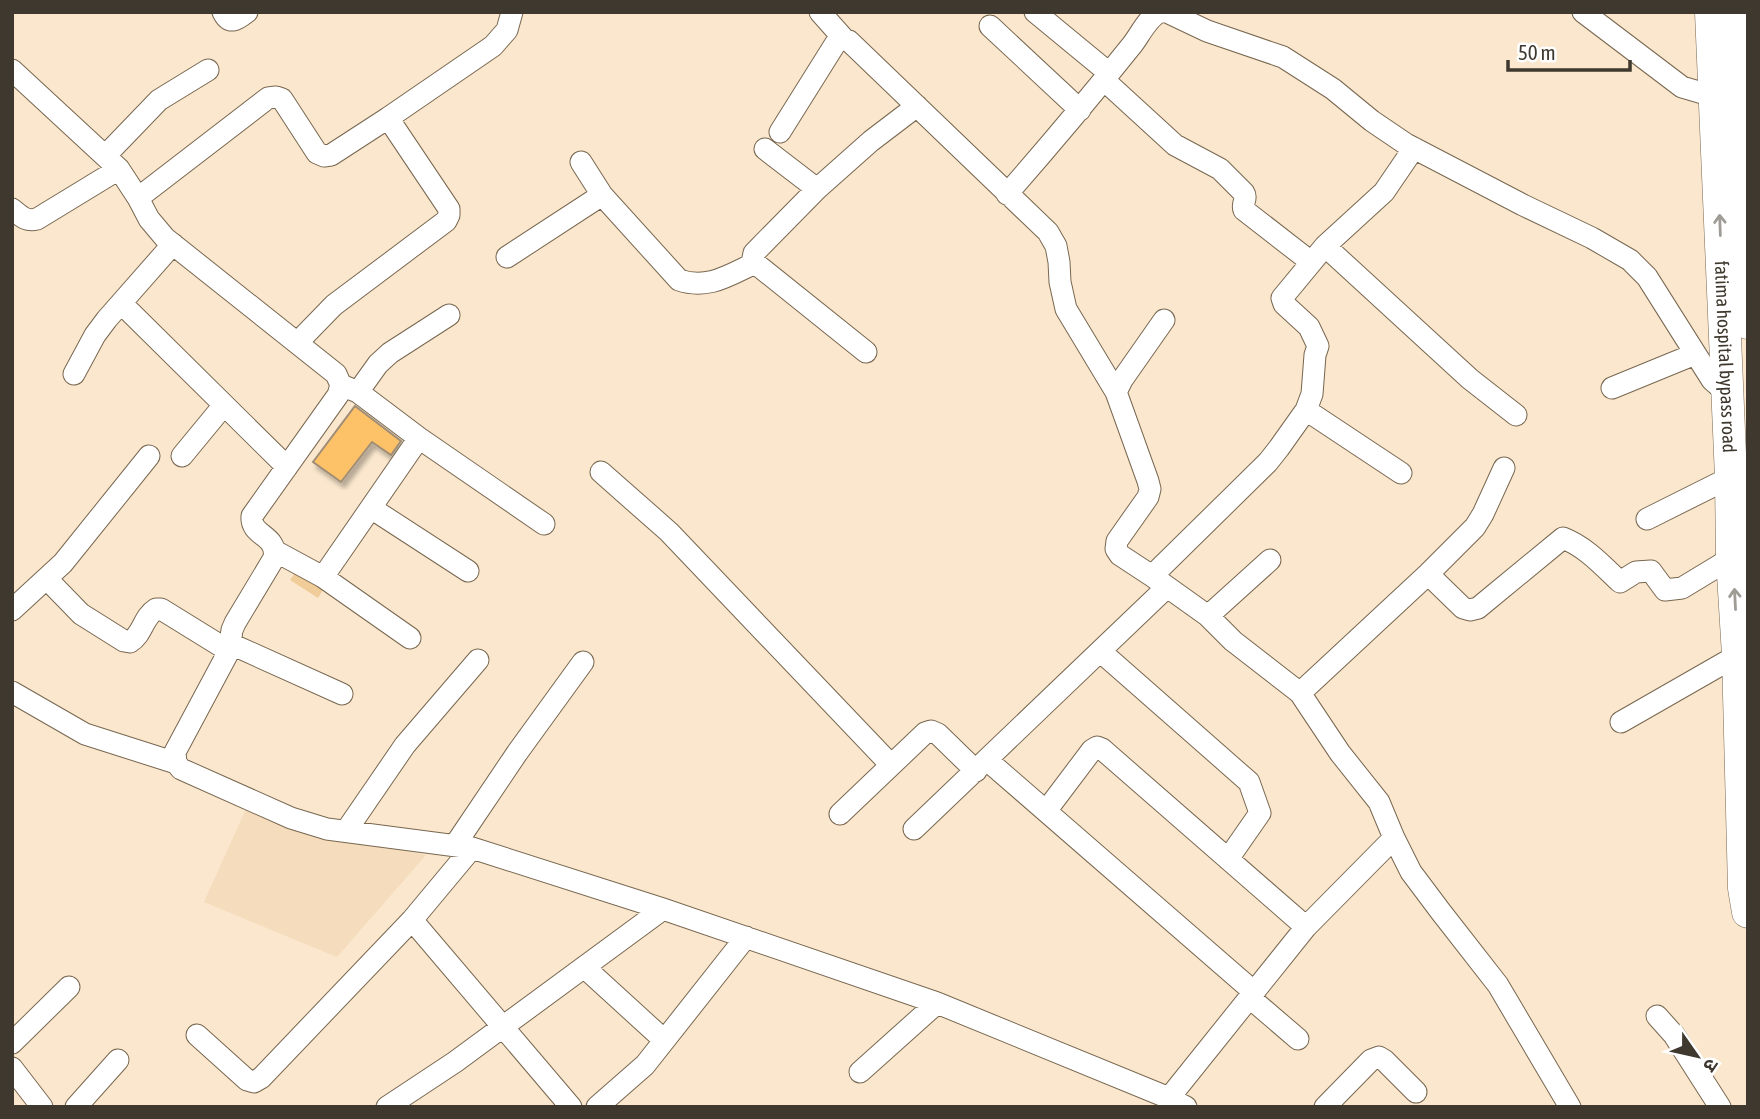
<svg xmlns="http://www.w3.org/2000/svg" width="1760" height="1119" font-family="'Asap Condensed','Noto Sans Devanagari',sans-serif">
	<defs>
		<filter id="shadow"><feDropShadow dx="3.5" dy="5.5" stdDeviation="2" flood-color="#0004"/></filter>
	</defs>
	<rect width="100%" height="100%" fill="#fae7cd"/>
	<path fill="#f4dcbc" d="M246,809L362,842L426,855L337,957L204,902Z"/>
	<path fill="#f0cc99" d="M297,570L325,586L318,598L290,580Z"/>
	<path fill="#fdc168" stroke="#9f8d75" stroke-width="2" filter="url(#shadow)" d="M355,406L401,441L391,455L372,442L341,482L313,462Z"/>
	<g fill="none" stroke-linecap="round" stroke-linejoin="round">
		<defs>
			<path id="minor" d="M223,12C230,26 238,19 247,12
				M820,12L844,39
				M1035,12L1109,73
				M1167,12L1207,31L1283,57L1333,89L1372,121L1406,144L1523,205L1592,238L1630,260L1647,277L1712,380L1727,393
				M1583,12L1682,87L1716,97L1726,96
				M990,26L1080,110
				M12,70L119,169L138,198L149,219L165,238L336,374L341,385L338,395L252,516C250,537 278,534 274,558L235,623L232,630L229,651L175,752L176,763L181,769L291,818L327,829L472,848L663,909L937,1003L1169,1098L1186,1107
				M1104,80L1175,145L1220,169L1244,193C1248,199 1241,203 1244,210L1311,262
				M780,132L837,41L844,39L849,41L1048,232L1056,246L1059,262L1060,282L1066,309L1116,392L1148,481L1150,489L1148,497L1117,541L1116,549L1120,555L1152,576
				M1414,148L1384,192L1325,246L1470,379L1516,415
				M765,149L817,189
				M106,155L159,100L208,70
				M581,162L602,195L679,280C708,290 729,275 755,263
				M1007,194C1050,145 1092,95 1132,45C1140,35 1148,17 1160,12
				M138,198L268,98L276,97L282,99L317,153L324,156L331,155L388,118L493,46L507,30L512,12
				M12,209C21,216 26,222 37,219L119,169
				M1325,246L1282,298L1284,304L1309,327L1318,346L1315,355L1312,394L1306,410L1279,448L1268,462L1152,576L1208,616L1233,641L1300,693L1340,753L1379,802L1394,838L1411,872L1441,912L1498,985L1570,1107
				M507,257L602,195
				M121,303L287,467
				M297,343L334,305L446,221L449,215V209L388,118
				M866,352L755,263L753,258L754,253L817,189L871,141L917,106
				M74,374L95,335L107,319L173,244
				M341,385L358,392L419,438L544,524
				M1612,388L1695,354
				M358,392L378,364L390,353L449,315
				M1116,392L1122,380L1164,320
				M1306,410L1401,473
				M182,456L224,405
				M601,472L669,532L891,765
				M371,508L468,571
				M1647,519L1731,477
				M275,551L323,577L410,638
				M1428,574L1463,608L1470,610L1478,608L1563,538C1586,547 1602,565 1620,582L1636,572L1651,571L1665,590L1682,588L1748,548
				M323,577L419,438
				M47,579L81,614L124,641L130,642C143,634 143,617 156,609H161L229,651
				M12,610L63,563L149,456
				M1208,616L1270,560
				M231,644L342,694
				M1100,651L1249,782L1260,813L1228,859
				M12,692L85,734L176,763
				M1300,693L1428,574L1475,527L1483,514L1504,468
				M1621,722L1738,655
				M987,760L1254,992
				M1046,811L1092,750L1097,747L1102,749L1306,927
				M840,814L925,733L931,731L938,734L976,771
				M914,829L1166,588
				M346,831L405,745L478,660
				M455,845L517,753L583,662
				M412,920L571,1107
				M584,967L664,1040
				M1249,997L1298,1039
				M1657,1016L1674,1035L1720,1107
				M197,1035L247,1080L254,1082L261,1078L412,920L472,848
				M12,1043L69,987
				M12,1068L42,1107
				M860,1072L937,1003
				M1169,1098L1306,927L1394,838
				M76,1107L118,1060
				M387,1107L455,1062L663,909
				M597,1107L645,1065L746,937
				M1325,1107L1371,1060L1379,1057L1384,1060L1416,1092"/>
			<g id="highway">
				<path id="s1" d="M1711,12L1731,477L1732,558L1738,655L1744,888L1748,912"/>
				<path d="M1734,12L1748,323"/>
			</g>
		</defs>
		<use href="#minor" stroke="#786750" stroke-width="23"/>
		<use href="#highway" stroke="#786750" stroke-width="33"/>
		<use href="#minor" stroke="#fff" stroke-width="21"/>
		<use href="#highway" stroke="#fff" stroke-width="32"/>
	</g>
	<defs><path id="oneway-shaft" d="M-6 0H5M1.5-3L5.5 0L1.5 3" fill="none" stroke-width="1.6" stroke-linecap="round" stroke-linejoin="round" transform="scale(1.75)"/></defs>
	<g stroke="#9f9c96">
		<use href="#oneway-shaft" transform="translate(1720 225) rotate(-92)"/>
		<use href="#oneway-shaft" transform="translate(1735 599) rotate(-93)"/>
	</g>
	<g text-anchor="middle" stroke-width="5" stroke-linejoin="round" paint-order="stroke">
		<g font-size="19" fill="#3f382e" stroke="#fff">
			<text dy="7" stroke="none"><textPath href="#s1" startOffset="345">fatima hospital bypass road</textPath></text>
		</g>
	</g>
	<rect width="1760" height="1119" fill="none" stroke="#3f382e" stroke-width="28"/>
	<g transform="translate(1697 1056) rotate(124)" stroke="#ffffff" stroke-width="5" paint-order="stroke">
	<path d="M0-5L12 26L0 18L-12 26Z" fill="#3f382e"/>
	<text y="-10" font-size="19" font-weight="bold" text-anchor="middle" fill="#3f382e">उ</text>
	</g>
	<path d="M1508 60v10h122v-10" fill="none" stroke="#3f382e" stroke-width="3.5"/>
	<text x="1518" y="60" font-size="21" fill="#3f382e" stroke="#ffffff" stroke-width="5" paint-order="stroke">50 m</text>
</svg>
